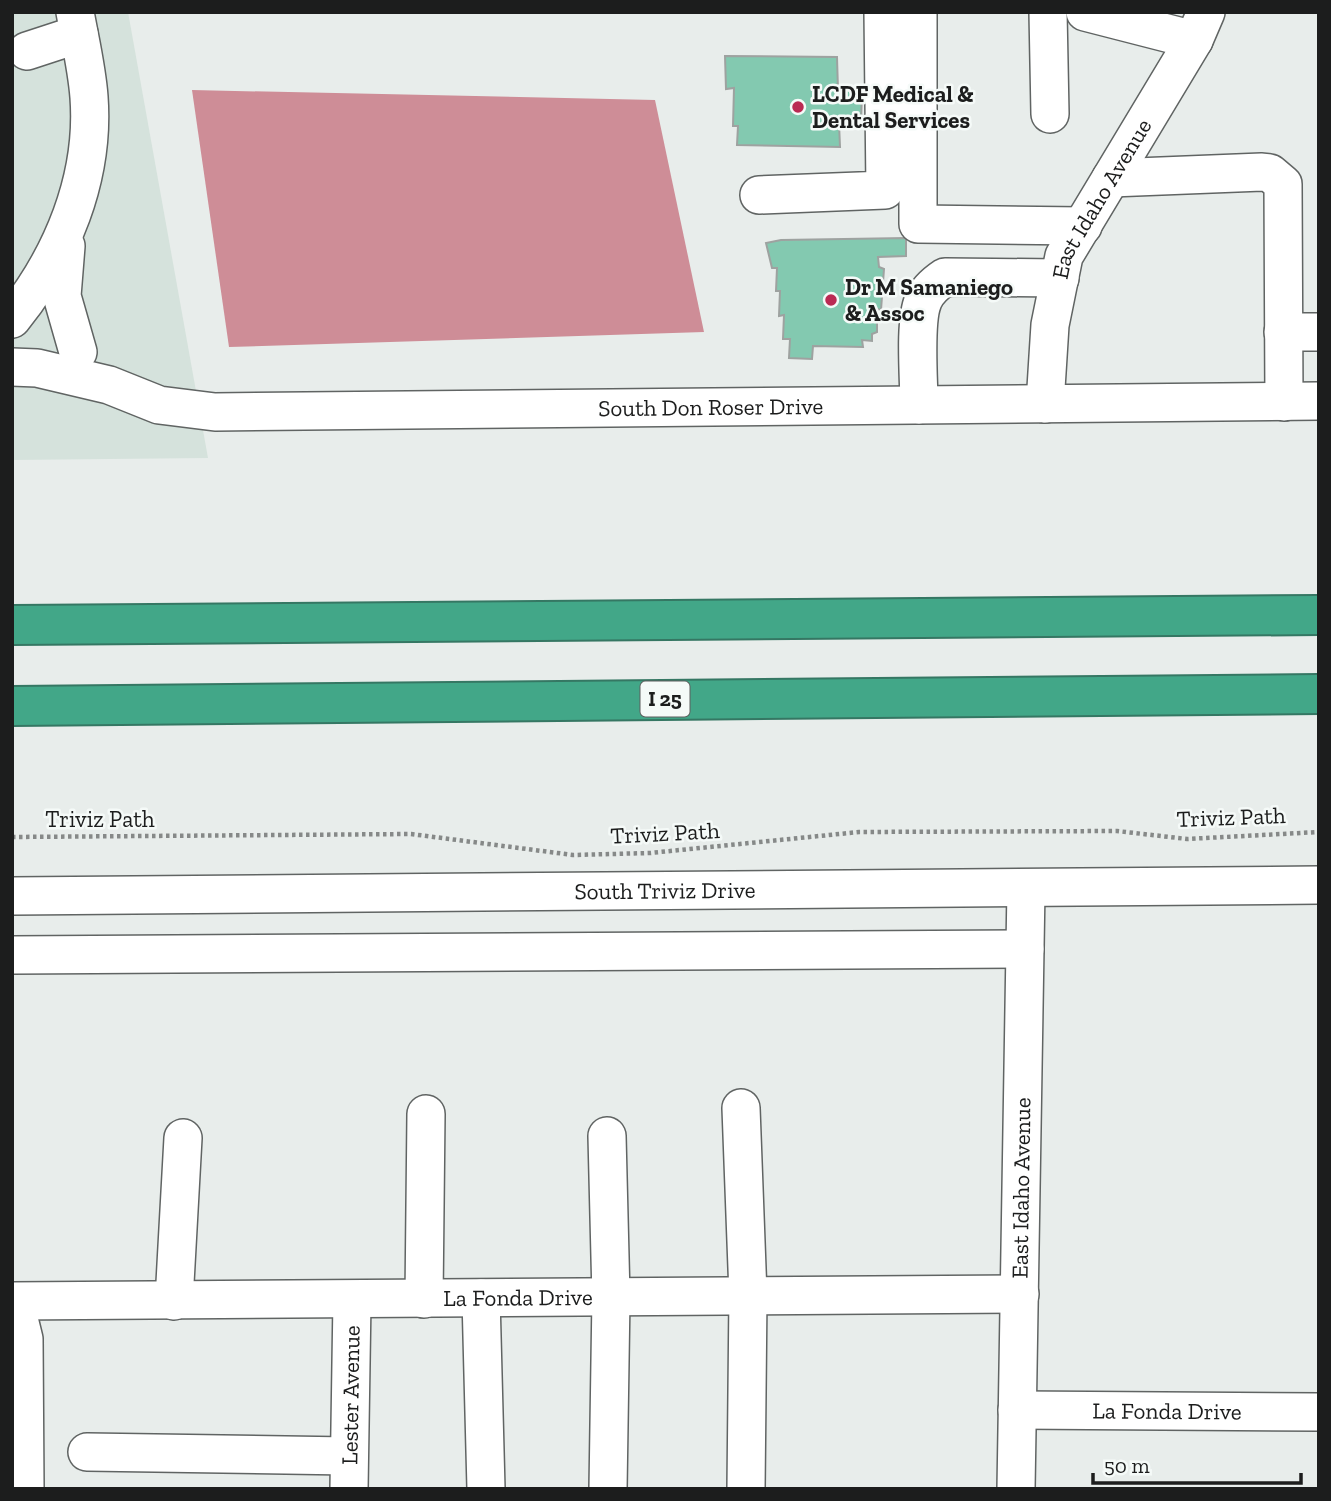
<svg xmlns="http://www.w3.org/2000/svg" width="1331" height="1501" font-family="'Zilla Slab',serif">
	<rect width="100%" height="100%" fill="#e8edeb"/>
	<path fill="#d5e2dc" d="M12,12H128L208,458L12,460Z"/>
	<path fill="#ce8d97" d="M192,90L655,100L704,332L229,347Z"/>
	<path fill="#83c9b0" stroke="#9ea2a0" stroke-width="2" d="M725,56L837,57L838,90L862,91L861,124L839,123L840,147L737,145L738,126H733L734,88L726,89Z
		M906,238V256L878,257L879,267L884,269L881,310L877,309V332L872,334V341L862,340L863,347L813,346L812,359L789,358L790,339H783L784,315L779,316L780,291H776L777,268H772L766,243L781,240Z"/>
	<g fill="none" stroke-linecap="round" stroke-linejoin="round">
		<defs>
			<g id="minor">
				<path d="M918,12V224L1083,226"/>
				<path d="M1048,12L1050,114"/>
				<path d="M1085,12L1194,40"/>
				<path d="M27,51L79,34"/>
				<path d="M1111,178L1262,172L1270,173L1283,184L1284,402"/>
				<path d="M759,195L885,190L883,12"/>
				<path d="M66,246L62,296L78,352"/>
				<path d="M12,319C62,257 95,178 89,97C87,69 80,40 75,12"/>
				<path d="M1283,332H1319"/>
				<path id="s1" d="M12,367L37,368L109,385L159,405L215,412L1319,401"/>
				<path id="s2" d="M1045,404L1050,325L1064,256L1194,40L1206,12"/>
				<path d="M919,405C919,380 914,322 923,301C927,290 936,283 945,277L1060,278"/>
				<path id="s3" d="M12,896L1319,885"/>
				<path d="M12,955L1025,949"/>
				<path d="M741,1108L748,1295L746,1489"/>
				<path d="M607,1136L611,1297L608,1489"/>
				<path d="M481,1298L486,1489"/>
				<path d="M424,1299L426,1114"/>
				<path id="s4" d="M12,1301L1020,1294"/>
				<path d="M174,1301L183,1138"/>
				<path d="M15,1302L24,1339L25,1489"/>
				<path id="s5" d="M1017,1410L1319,1412"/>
				<path d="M87,1452L349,1456"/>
				<path id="s6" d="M349,1489L352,1300"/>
				<path id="s7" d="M1016,1489L1026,888"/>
			</g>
			<path id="highway" d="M12,625L1319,615
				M12,706L1319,694"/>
		</defs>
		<use href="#minor" stroke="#606463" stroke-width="40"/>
		<use href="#highway" stroke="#357763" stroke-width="42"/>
		<path stroke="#868988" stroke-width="4.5" stroke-dasharray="3.5 3.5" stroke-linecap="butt" d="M12,837L411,834L573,855L650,853L859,832L1117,831L1187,839L1319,832"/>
		<use href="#minor" stroke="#fff" stroke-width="37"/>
		<use href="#highway" stroke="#42a788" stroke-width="38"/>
	</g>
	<g fill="#ba2a53" stroke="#f5faf8" stroke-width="2.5">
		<circle cx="798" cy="107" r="7"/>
		<circle cx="831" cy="300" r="7"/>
	</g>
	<g text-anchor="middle" stroke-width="5" stroke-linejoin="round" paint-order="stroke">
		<rect fill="#f5faf8" stroke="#5d5f5f" stroke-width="2" x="640.5" y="681.5" width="49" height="35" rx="5"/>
		<g font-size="21" font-weight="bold" fill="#1c1d1d">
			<text x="665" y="706">I 25</text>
		</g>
		<g font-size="23" font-weight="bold" fill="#1c1d1d" stroke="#f5faf8" text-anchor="start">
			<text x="812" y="102">LCDF Medical &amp;<tspan x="812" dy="26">Dental Services</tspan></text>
			<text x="845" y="295">Dr M Samaniego<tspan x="845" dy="26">&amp; Assoc</tspan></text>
		</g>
		<g font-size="23" fill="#1c1d1d" stroke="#f5faf8">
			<text dy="8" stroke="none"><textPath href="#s2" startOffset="217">East Idaho Avenue</textPath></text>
			<text dy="8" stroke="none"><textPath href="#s1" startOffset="705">South Don Roser Drive</textPath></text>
			<text transform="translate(1231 817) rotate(-2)" y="8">Triviz Path</text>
			<text x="100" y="827">Triviz Path</text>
			<text transform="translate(665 833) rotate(-3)" y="8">Triviz Path</text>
			<text dy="8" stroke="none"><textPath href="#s3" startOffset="653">South Triviz Drive</textPath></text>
			<text dy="8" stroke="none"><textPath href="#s7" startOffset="301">East Idaho Avenue</textPath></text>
			<text dy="8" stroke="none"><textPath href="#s4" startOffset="506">La Fonda Drive</textPath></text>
			<text dy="8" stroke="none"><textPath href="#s6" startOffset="94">Lester Avenue</textPath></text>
			<text dy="8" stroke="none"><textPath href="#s5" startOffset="150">La Fonda Drive</textPath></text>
		</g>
	</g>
	<rect width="1331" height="1501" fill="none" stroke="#1c1d1d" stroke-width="28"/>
	<path d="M1093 1473v10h208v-10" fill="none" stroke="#1c1d1d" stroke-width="3.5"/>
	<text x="1104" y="1473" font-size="21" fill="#1c1d1d" stroke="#f5faf8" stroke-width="5" paint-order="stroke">50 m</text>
</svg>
